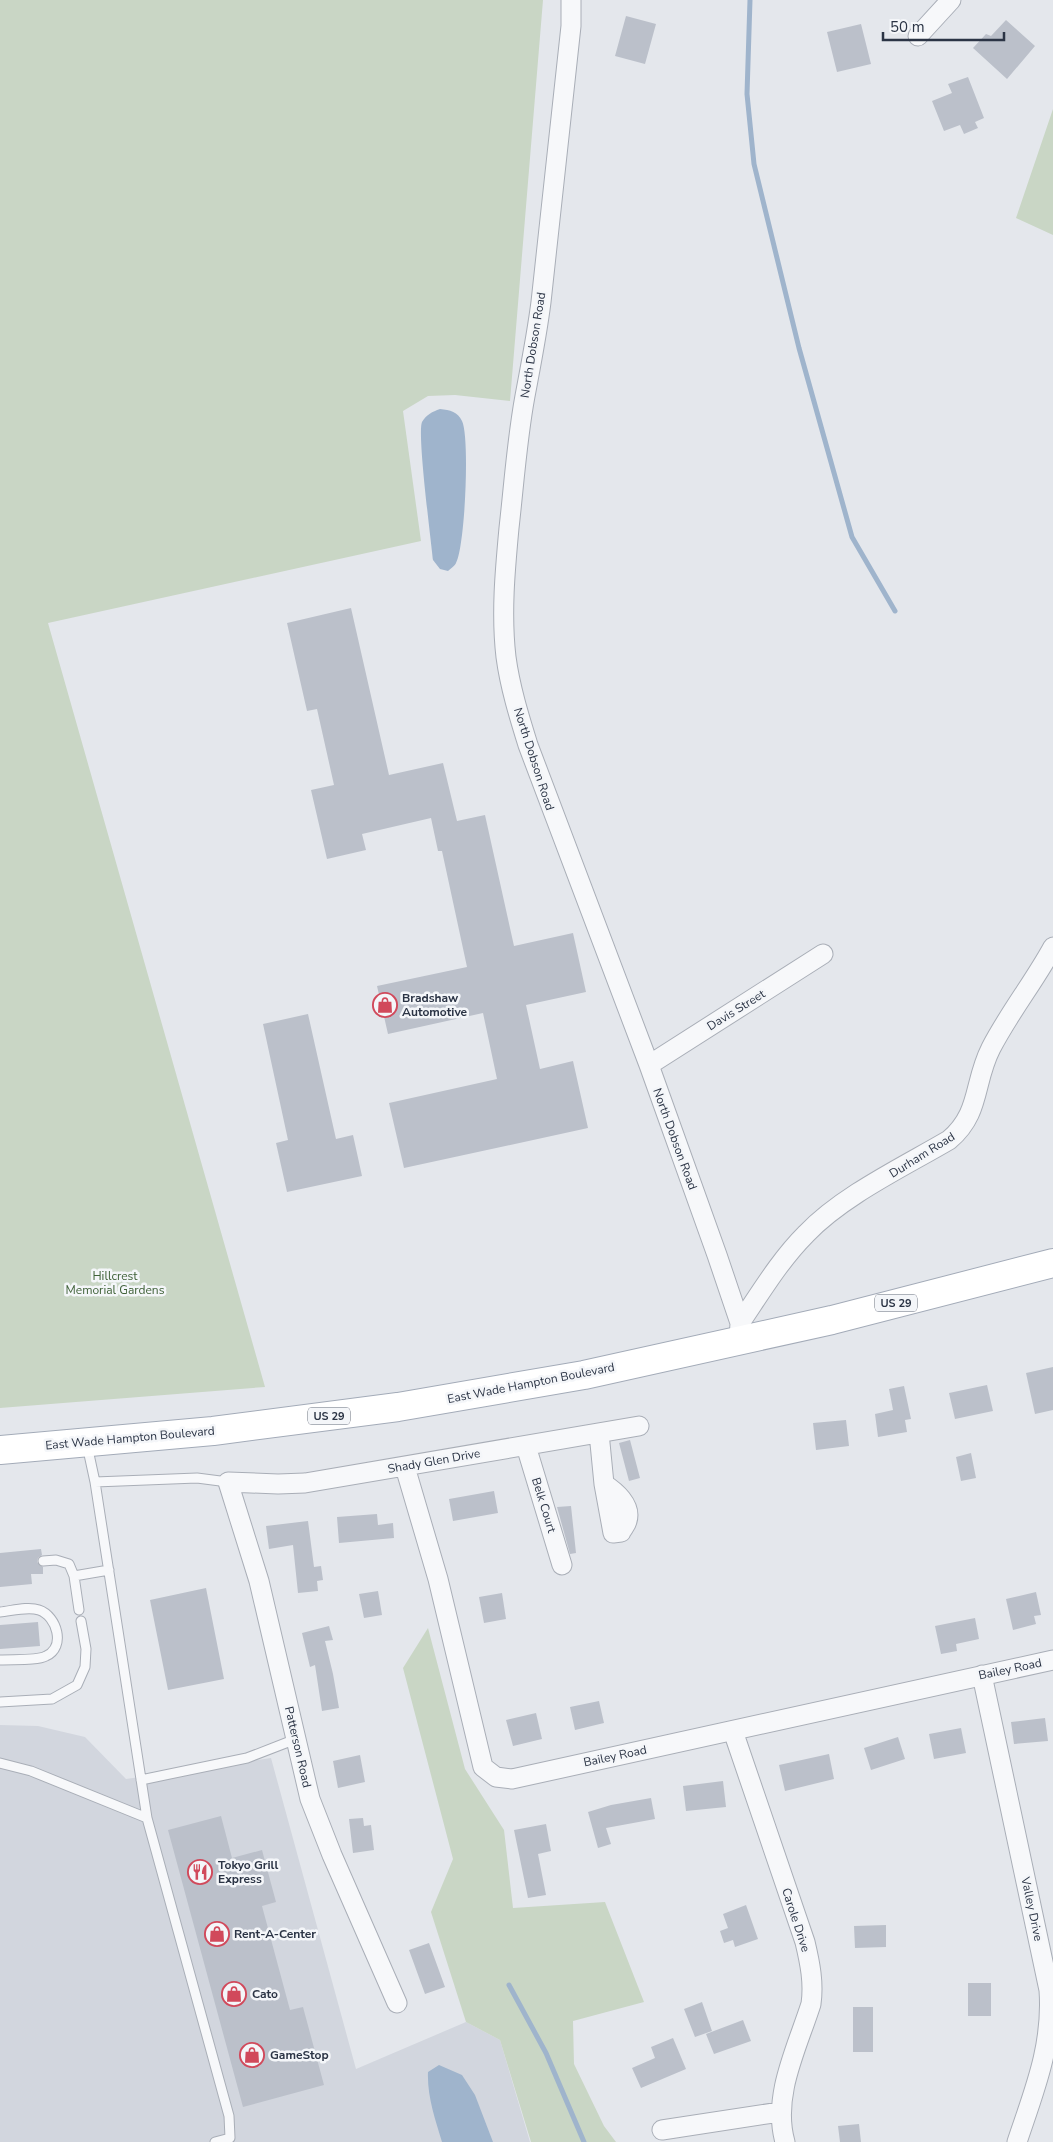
<svg xmlns="http://www.w3.org/2000/svg" width="1053" height="2142" font-family="'Nunito Sans',sans-serif">
	<rect width="100%" height="100%" fill="#e4e7ec"/>
	<path fill="#d2d6de" d="M0,1725L38,1726L85,1737L126,1779L271,1758L356,2069L466,2022L500,2040L530,2142H0Z"/>
	<path fill="#c9d6c5" d="M0,0H543L510,401L455,395L428,396L403,411L421,541L48,623L265,1387L0,1408Z
		M1053,109V235L1016,218Z
		M428,1628L465,1769L504,1830L513,1908L605,1902L644,2002L573,2021L574,2064L604,2126L616,2142H531L500,2040L466,2022L431,1912L453,1859L403,1668Z"/>
	<path fill="#9fb4cc" d="M440,409C450,410 458,412 462,421C470,437 465,547 456,563C455,566 451,568 448,571L440,569L433,560C431,540 417,433 422,422C427,414 432,412 440,409Z
		M439,2065L462,2075L475,2095L493,2142H442C435,2119 427,2096 428,2072Z"/>
	<g fill="none" stroke-linecap="round" stroke-linejoin="round">
		<path stroke="#9fb4cc" stroke-width="5" d="M750,0L747,94L754,164L799,348L852,537L895,611
			M509,1985L546,2053L584,2142"/>
	</g>
	<path fill="#bbc0ca" d="M626,16L656,24L645,64L615,56Z
		M1006,20L1035,46L1007,79L973,48L986,34L991,36Z
		M861,24L871,64L837,72L827,32Z
		M968,77L984,118L975,122L978,128L964,134L960,125L944,131L932,101L952,93L948,84Z
		M351,608L389,775L443,763L457,821L485,815L514,946L573,933L586,992L526,1005L540,1069L573,1061L588,1128L404,1168L389,1103L497,1079L483,1013L388,1034L377,986L467,967L442,851H438L431,818L362,834L366,850L327,859L311,790L334,785L317,709L307,711L287,623Z
		M308,1014L336,1139L353,1135L362,1176L287,1192L276,1143L288,1140L263,1024Z
		M1053,1367V1410L1035,1414L1026,1373Z
		M987,1385L993,1411L955,1419L949,1393Z
		M904,1386L911,1419L905,1420L907,1432L878,1437L875,1414L893,1410L889,1389Z
		M846,1420L849,1446L816,1450L813,1423Z
		M630,1440L640,1478L629,1481L619,1443Z
		M971,1453L976,1478L961,1481L956,1457Z
		M494,1491L498,1513L453,1521L449,1499Z
		M571,1506L576,1553L570,1554L557,1507Z
		M377,1514L378,1525L393,1523L394,1538L339,1543L337,1517Z
		M308,1521L314,1567L321,1566L323,1580L317,1581L318,1591L298,1593L293,1545L269,1549L266,1526Z
		M41,1549L42,1555L38,1558L37,1562L43,1567V1574H31L32,1584L0,1587V1553Z
		M206,1588L224,1679L168,1690L150,1600Z
		M378,1591L382,1615L364,1618L359,1594Z
		M1036,1592L1041,1615L1034,1616L1036,1624L1013,1630L1006,1599Z
		M502,1593L506,1619L484,1623L479,1597Z
		M975,1618L979,1639L956,1644L957,1651L941,1654L935,1626Z
		M38,1622L40,1646L0,1649V1625Z
		M329,1626L333,1640L325,1641L333,1674L339,1708L322,1711L315,1665L310,1667L302,1633Z
		M599,1701L604,1723L575,1730L570,1707Z
		M536,1713L542,1739L513,1746L506,1720Z
		M1045,1718L1048,1741L1014,1744L1011,1722Z
		M961,1728L966,1753L934,1759L929,1734Z
		M898,1737L905,1759L871,1770L864,1748Z
		M829,1754L834,1779L785,1791L779,1765Z
		M360,1755L365,1782L338,1788L333,1761Z
		M723,1781L726,1807L686,1811L683,1786Z
		M651,1798L655,1819L606,1828L611,1844L598,1848L588,1812L611,1805Z
		M221,1816L232,1858L262,1850L276,1902L262,1906L290,2010L303,2007L324,2085L243,2107L168,1830Z
		M363,1818L364,1826L371,1825L374,1850L353,1853L349,1819Z
		M546,1824L551,1851L538,1854L546,1895L528,1898L514,1830Z
		M746,1905L758,1939L735,1947L733,1940L724,1943L720,1931L728,1928L723,1914Z
		M886,1925V1947L855,1948L854,1926Z
		M429,1943L445,1987L425,1994L409,1950Z
		M968,1983H991V2016H968Z
		M702,2002L712,2031L695,2037L684,2009Z
		M853,2007H873V2052H853Z
		M743,2020L751,2041L714,2054L706,2034Z
		M673,2038L686,2069L641,2088L632,2068L655,2058L651,2047Z
		M859,2124L861,2142H840L838,2126Z"/>
	<g fill="none" stroke-linecap="round" stroke-linejoin="round">
		<defs>
			<path id="lane" d="M87,1445L95,1482L147,1818L229,2116L230,2138L215,2142
				M95,1482L197,1478L228,1482
				M43,1561L56,1560L69,1564L74,1576L79,1610
				M74,1576L109,1570
				M0,1612C11,1611 28,1606 39,1610C57,1616 66,1647 46,1656C37,1661 12,1659 0,1660
				M0,1702L52,1699L77,1685L85,1667L86,1649L81,1621
				M0,1763L31,1771L147,1818
				M141,1780L247,1758L296,1739"/>
			<path id="street" d="M571,0V26L541,302C537,334 531,364 525,396C517,439 514,484 509,528C505,571 501,614 506,657C510,687 519,716 528,745L649,1065L717,1255L740,1323L739,1340
				M918,36L951,0
				M649,1065L823,954
				M740,1323C761,1292 780,1260 806,1234C842,1196 903,1167 949,1140C981,1113 973,1083 991,1048C1009,1013 1034,982 1053,947
				M599,1433L604,1484L613,1533L621,1532C622,1529 627,1524 627,1521C632,1505 615,1491 604,1484
				M526,1446L562,1565
				M405,1467L438,1579L483,1767L496,1777L512,1779L1053,1660
				M982,1675L1049,1990C1053,2046 1034,2091 1017,2142
				M733,1731L805,1942C810,1963 814,1983 811,2004C797,2048 772,2096 785,2142
				M397,2003L332,1855L310,1799L259,1581L228,1482L278,1484L305,1483L639,1426
				M662,2130L780,2112"/>
			<path id="primary" d="M0,1450L213,1431L398,1407L584,1375L832,1320L1053,1263"/>
		</defs>
		<use href="#lane" stroke="#a9aeb7" stroke-width="11"/>
		<use href="#street" stroke="#a9aeb7" stroke-width="21"/>
		<use href="#primary" stroke="#a3abb8" stroke-width="30"/>
		<use href="#lane" stroke="#f7f8fa" stroke-width="9"/>
		<use href="#street" stroke="#f7f8fa" stroke-width="19"/>
		<use href="#primary" stroke="#fff" stroke-width="28"/>
	</g>
	<defs>
		<symbol id="shop-ring" viewBox="-11 -11 22 22"><circle r="9.5" fill="#f4f6f9" stroke="#d1495b" stroke-width="1.5"/><path d="M-5-2.5h2.3a2.7 3.5 0 0 1 5.4 0H5L5.5 6h-11ZM-1.5-2.5h3a1.5 2.3 0 0 0-3 0Z" fill="#d1495b"/></symbol>
		<symbol id="restaurant-ring" viewBox="-11 -11 22 22"><circle r="9.5" fill="#f4f6f9" stroke="#d1495b" stroke-width="1.5"/><path d="M-5-6h1v4h1v-4h1v4h1v-4h1v5L-1.5 .5V6h-2V.5L-5-1ZM5-6V6H3V1.5H1.5Q1.5-4 5-6Z" fill="#d1495b"/></symbol>
	</defs>
	<g fill-rule="evenodd">
		<use href="#shop-ring" x="371" y="991" width="28" height="28"/>
		<use href="#restaurant-ring" x="186" y="1858" width="28" height="28"/>
		<use href="#shop-ring" x="203" y="1920" width="28" height="28"/>
		<use href="#shop-ring" x="220" y="1980" width="28" height="28"/>
		<use href="#shop-ring" x="238" y="2041" width="28" height="28"/>
	</g>
	<g text-anchor="middle" stroke-width="5" stroke-linejoin="round" paint-order="stroke">
		<g fill="#f4f6f9" stroke="#676e7b" stroke-width="1">
			<rect x="875" y="1294.5" width="42" height="17" rx="4"/>
			<rect x="308" y="1407.5" width="42" height="17" rx="4"/>
		</g>
		<g font-size="11" font-weight="bold" fill="#2b3445">
			<text x="896" y="1307">US 29</text>
			<text x="329" y="1420">US 29</text>
		</g>
		<g font-size="12" fill="#2b3445" stroke="#f4f6f9">
			<text transform="translate(533 345) rotate(-81)" y="4">North Dobson Road</text>
			<text transform="translate(534 759) rotate(72)" y="4">North Dobson Road</text>
			<text transform="translate(736 1010) rotate(-32)" y="4">Davis Street</text>
			<text transform="translate(675 1139) rotate(70)" y="4">North Dobson Road</text>
			<text transform="translate(922 1155) rotate(-32)" y="4">Durham Road</text>
			<text transform="translate(531 1383) rotate(-11)" y="4">East Wade Hampton Boulevard</text>
			<text transform="translate(130 1438) rotate(-5)" y="4">East Wade Hampton Boulevard</text>
			<text transform="translate(434 1461) rotate(-10)" y="4">Shady Glen Drive</text>
			<text transform="translate(544 1505) rotate(73)" y="4">Belk Court</text>
			<text transform="translate(1010 1669) rotate(-12)" y="4">Bailey Road</text>
			<text transform="translate(298 1747) rotate(77)" y="4">Patterson Road</text>
			<text transform="translate(615 1756) rotate(-12)" y="4">Bailey Road</text>
			<text transform="translate(1032 1909) rotate(78)" y="4">Valley Drive</text>
			<text transform="translate(796 1920) rotate(72)" y="4">Carole Drive</text>
		</g>
		<g font-size="12" font-weight="bold" fill="#2b3445" stroke="#f4f6f9" text-anchor="start">
			<text x="402" y="1002">Bradshaw<tspan x="402" dy="14">Automotive</tspan></text>
			<text x="218" y="1869">Tokyo Grill<tspan x="218" dy="14">Express</tspan></text>
			<text x="234" y="1938">Rent-A-Center</text>
			<text x="252" y="1998">Cato</text>
			<text x="270" y="2059">GameStop</text>
		</g>
		<g font-size="12" fill="#3f6138" stroke="#f4f6f9">
			<text x="115" y="1280">Hillcrest<tspan x="115" dy="14">Memorial Gardens</tspan></text>
		</g>
	</g>
	<path d="M883 32v8h121v-8" fill="none" stroke="#2b3445" stroke-width="2.5"/>
	<text x="890" y="32" font-size="15" fill="#2b3445" stroke="#f4f6f9" stroke-width="4" paint-order="stroke">50 m</text>
</svg>
